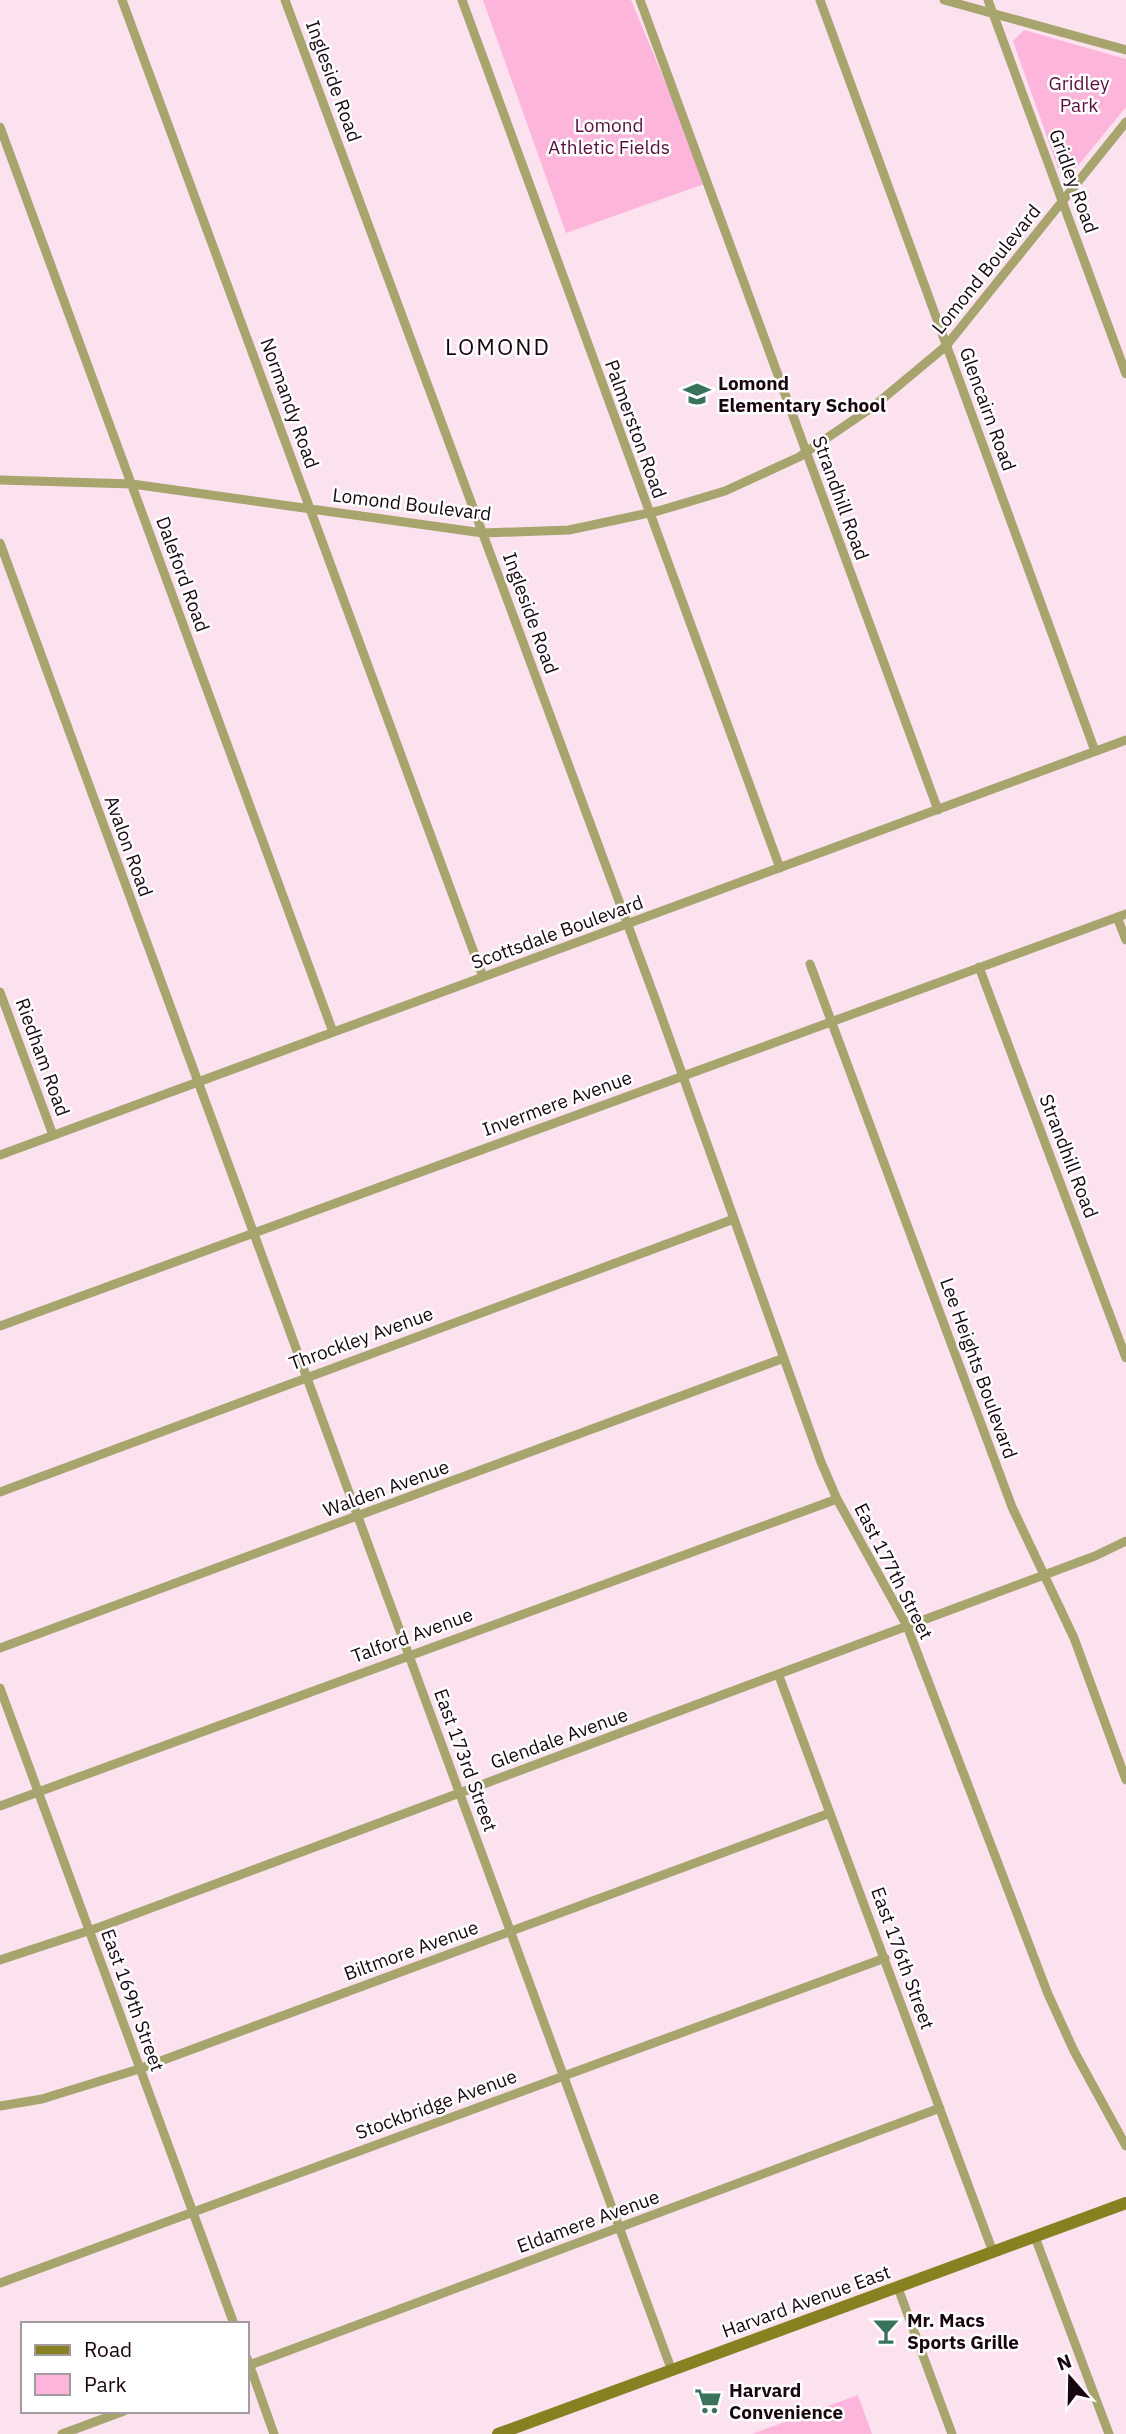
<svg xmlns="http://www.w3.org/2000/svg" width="1126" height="2434" font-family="'IBM Plex Sans',sans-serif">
	<rect width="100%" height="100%" fill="#fce2ef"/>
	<path fill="#fdb5db" d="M483,0H631L707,183L566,233Z
		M1024,30L1126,59V107L1076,168H1058L1013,41Z
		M858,2395L872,2434H752Z"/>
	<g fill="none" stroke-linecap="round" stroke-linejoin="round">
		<path stroke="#a7a46d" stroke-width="9" d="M122,0L483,977
			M285,0L656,1001L821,1462L837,1499L907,1626L1048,1994L1074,2051L1126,2146
			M462,0L780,868
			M640,0L938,810
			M820,0L1095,751
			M944,0L1126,50
			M988,0L1126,374
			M0,127L333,1032
			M0,480L132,484L483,533L569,530L658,511L725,491L799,457L874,406L946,346L1126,122
			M0,543L672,2371
			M1117,917L1126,940
			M810,964L1012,1507L1074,1638L1126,1780
			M979,967L1126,1358
			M0,992L53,1135
			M0,1155L1126,740
			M0,1326L1126,914
			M0,1492L734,1219
			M0,1648L784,1358
			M779,1676L993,2252
			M0,1688L234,2324
			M0,1806L837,1499
			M0,1960L100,1927L1095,1556L1126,1541
			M0,2106L42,2099L139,2069L830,1813
			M1035,2237L1109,2434
			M0,2283L885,1958
			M898,2288L952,2434
			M247,2358L274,2434
			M247,2366L940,2108
			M62,2434L124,2411"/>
		<path stroke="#878121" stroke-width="12" d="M498,2434L1126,2203"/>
	</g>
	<defs>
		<symbol id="school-bare" viewBox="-9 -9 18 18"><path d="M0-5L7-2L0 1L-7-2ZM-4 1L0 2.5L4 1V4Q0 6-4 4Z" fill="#39735c" stroke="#fff" stroke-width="2.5" paint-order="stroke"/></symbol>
		<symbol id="bar-bare" viewBox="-9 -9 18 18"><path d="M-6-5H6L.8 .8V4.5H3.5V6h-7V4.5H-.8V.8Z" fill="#39735c" stroke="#fff" stroke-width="2.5" paint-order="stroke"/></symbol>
		<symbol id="supermarket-bare" viewBox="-9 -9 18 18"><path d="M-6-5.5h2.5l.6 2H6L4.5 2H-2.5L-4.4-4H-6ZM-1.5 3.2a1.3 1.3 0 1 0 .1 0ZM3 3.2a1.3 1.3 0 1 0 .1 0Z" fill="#39735c" stroke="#fff" stroke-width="2.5" paint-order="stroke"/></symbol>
	</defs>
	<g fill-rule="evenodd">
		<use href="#school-bare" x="678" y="375" width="38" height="38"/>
		<use href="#bar-bare" x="867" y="2312" width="38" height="38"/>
		<use href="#supermarket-bare" x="689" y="2382" width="38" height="38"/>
	</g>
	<g text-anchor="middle" stroke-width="5" stroke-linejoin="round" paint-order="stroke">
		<g font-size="19" fill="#180510" stroke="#fff">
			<text transform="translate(334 81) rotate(70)" y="7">Ingleside Road</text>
			<text transform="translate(1074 181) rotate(70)" y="7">Gridley Road</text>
			<text transform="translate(986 269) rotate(-51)" y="7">Lomond Boulevard</text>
			<text transform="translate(290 403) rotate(70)" y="7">Normandy Road</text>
			<text transform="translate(988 409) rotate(70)" y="7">Glencairn Road</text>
			<text transform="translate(636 429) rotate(70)" y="7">Palmerston Road</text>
			<text transform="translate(841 498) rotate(70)" y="7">Strandhill Road</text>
			<text transform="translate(412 504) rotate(7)" y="7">Lomond Boulevard</text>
			<text transform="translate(183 574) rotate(70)" y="7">Daleford Road</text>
			<text transform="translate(531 613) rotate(70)" y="7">Ingleside Road</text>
			<text transform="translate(129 846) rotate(70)" y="7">Avalon Road</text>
			<text transform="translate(557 932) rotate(-20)" y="7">Scottsdale Boulevard</text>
			<text transform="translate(43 1057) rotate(70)" y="7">Riedham Road</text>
			<text transform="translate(557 1103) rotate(-20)" y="7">Invermere Avenue</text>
			<text transform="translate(1069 1156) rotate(69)" y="7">Strandhill Road</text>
			<text transform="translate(361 1338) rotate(-20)" y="7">Throckley Avenue</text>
			<text transform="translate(979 1368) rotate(70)" y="7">Lee Heights Boulevard</text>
			<text transform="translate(386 1488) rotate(-20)" y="7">Walden Avenue</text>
			<text transform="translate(894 1571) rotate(63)" y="7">East 177th Street</text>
			<text transform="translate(412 1635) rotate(-20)" y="7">Talford Avenue</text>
			<text transform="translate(559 1738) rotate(-20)" y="7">Glendale Avenue</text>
			<text transform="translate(466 1760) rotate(70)" y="7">East 173rd Street</text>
			<text transform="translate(411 1950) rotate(-20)" y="7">Biltmore Avenue</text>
			<text transform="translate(903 1958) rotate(70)" y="7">East 176th Street</text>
			<text transform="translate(133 2000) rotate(70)" y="7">East 169th Street</text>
			<text transform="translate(436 2104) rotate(-20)" y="7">Stockbridge Avenue</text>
			<text transform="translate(588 2221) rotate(-20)" y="7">Eldamere Avenue</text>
			<text transform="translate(806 2301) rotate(-20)" y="7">Harvard Avenue East</text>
		</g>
		<g font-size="19" fill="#590e3f" stroke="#fff">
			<text x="1079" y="90">Gridley<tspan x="1079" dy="22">Park</tspan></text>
			<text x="609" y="132">Lomond<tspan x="609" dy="22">Athletic Fields</tspan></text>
		</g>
		<g font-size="19" font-weight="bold" fill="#180510" stroke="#fff" text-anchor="start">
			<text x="718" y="390">Lomond<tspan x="718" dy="22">Elementary School</tspan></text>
			<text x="907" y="2327">Mr. Macs<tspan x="907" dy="22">Sports Grille</tspan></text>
			<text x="729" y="2397">Harvard<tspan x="729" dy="22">Convenience</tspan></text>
		</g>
		<g font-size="23" letter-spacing="2" fill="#180510" stroke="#fff">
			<text x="498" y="355">LOMOND</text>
		</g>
	</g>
	<rect x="21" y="2322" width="228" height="91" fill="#ffffff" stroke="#a39b9f" stroke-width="2"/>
	<rect x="35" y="2345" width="35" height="10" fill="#878121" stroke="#a39b9f" stroke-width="2"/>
	<text x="84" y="2357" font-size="21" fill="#180510">Road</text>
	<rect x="35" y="2374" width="35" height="21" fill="#fdb5db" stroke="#a39b9f" stroke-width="2"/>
	<text x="84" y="2392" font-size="21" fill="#180510">Park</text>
	<g transform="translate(1070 2378) rotate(340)" stroke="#ffffff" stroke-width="5" paint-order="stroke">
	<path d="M0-5L12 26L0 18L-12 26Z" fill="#180510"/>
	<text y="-10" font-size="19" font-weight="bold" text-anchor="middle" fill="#180510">N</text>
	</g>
</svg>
